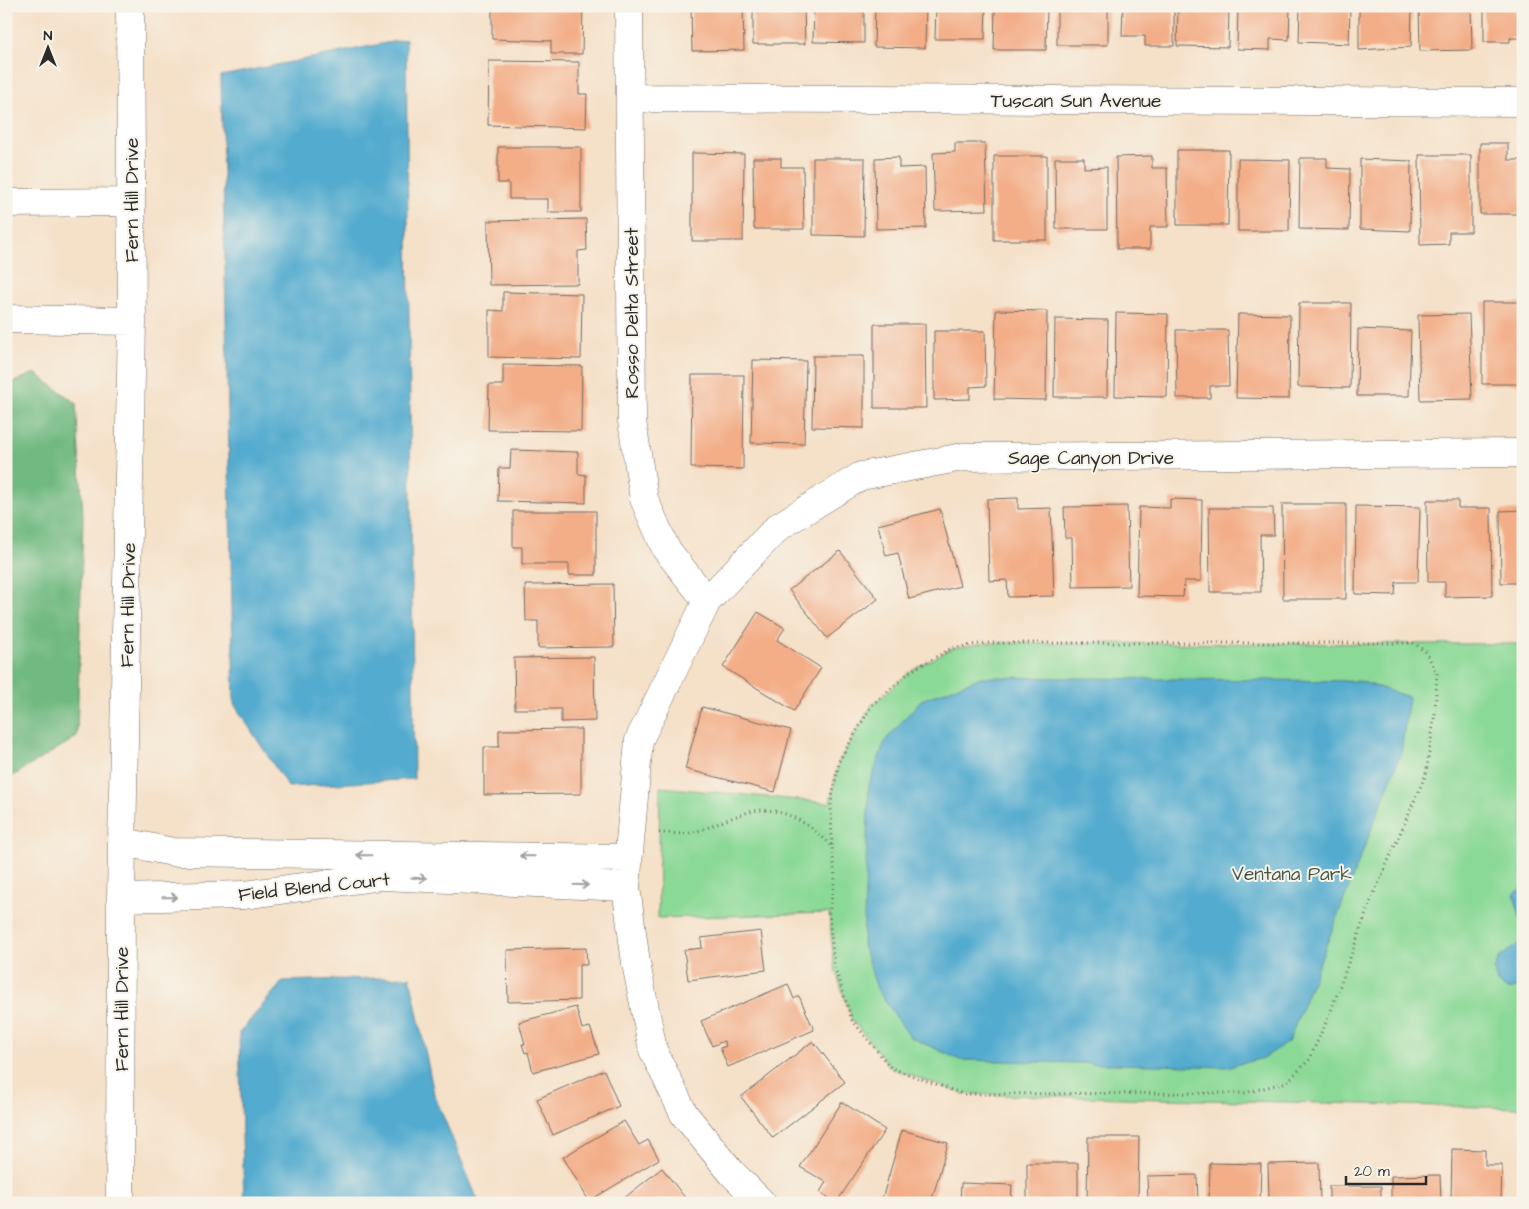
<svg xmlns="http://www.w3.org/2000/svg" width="1529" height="1209" font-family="'Architects Daughter',sans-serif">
	<rect width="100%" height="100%" fill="#f7f3e8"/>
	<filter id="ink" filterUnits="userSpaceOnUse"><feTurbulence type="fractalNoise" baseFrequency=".02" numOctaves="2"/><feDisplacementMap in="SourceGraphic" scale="10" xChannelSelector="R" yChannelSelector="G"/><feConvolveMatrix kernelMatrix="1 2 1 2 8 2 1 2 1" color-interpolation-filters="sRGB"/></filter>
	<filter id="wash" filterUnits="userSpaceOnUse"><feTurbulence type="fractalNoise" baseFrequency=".0096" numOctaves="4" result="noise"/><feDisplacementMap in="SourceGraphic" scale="20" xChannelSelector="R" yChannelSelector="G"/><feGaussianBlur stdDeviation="1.12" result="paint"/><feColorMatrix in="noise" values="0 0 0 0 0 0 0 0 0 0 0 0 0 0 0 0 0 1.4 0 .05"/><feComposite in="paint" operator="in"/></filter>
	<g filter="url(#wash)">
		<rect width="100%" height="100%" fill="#f5e0c8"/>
		<path fill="#8bd997" stroke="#5b8261" d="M985,643L1523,644V1108L963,1094L891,1068L852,1020L834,965L829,913L658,918L660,787L830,803L839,761L872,705L911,671L952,648Z"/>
		<path fill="#70b980" stroke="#4e7256" d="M35,373L76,403L83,516L77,737L6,780V385Z"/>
		<path fill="#52abcf" stroke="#3e6b7d" d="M406,39L414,779L288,787L234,704L221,76Z
			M982,677L1359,681L1409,697L1401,753L1289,1041L1264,1058L1227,1067L960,1060L910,1037L877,989L863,945L869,785L885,741L921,700Z
			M1523,888V929L1514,894Z
			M1523,932V986L1507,990L1497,982L1494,970L1500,957L1521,942Z
			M410,977L434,1094L479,1203H244L239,1033L283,981Z"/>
		<g id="blocks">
			<path fill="#f3ad87" d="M492,6H583L582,54H551V41L492,39Z
				M691,6H743L744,50L692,51Z
				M753,6H804L805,44H753Z
				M814,6H864V43L813,42Z
				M875,6H926L925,48L874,47Z
				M936,6H986L985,39H935Z
				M995,6H1047L1046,50H994Z
				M1057,6H1108V45H1057Z
				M1123,6H1174V46H1145V36H1122Z
				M1178,6H1229L1228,47L1177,46Z
				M1238,6H1290L1289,40L1270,39V50L1237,49Z
				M1300,6H1350L1349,44L1299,42Z
				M1359,6H1412L1411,47L1359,50Z
				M1419,6H1471L1472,50L1420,51Z
				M1484,6H1523V38H1510V42H1484Z
				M489,61L579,62V94H587L586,128L488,125Z
				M955,143H985L987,210L935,211L933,153L955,152Z
				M1480,143H1508V160H1523V214H1480Z
				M498,147H581V212H548V199H509V183H498Z
				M1177,150H1229L1228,225H1177Z
				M692,153L744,154L743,241H692Z
				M1419,155H1471V232H1449V244L1420,245Z
				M994,156H1047V240H994Z
				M1152,156V168H1167L1168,227H1150V249H1117L1116,157Z
				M899,157V168L925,167L926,228L876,229L875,158Z
				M753,158H781V167H803L804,229H754Z
				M813,158H865L864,236L813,235Z
				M1055,158H1084V168L1107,167V229H1056Z
				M1300,158H1327V168L1350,169L1349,230L1299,229Z
				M1238,159L1290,160L1289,231H1238Z
				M1360,159L1411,161L1410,231L1360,229Z
				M586,219L587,250L578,251V284L489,285L488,221Z
				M503,292L582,294L581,359L489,357V310L503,311Z
				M1482,302H1523V384H1482Z
				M1299,303H1351L1350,388L1298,387Z
				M996,310L1047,311L1046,400L994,399Z
				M1116,313L1168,314L1167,397L1115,396Z
				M1238,314L1290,315L1289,399L1236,398Z
				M1469,314L1472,399L1420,400L1418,315Z
				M1055,319L1108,320L1107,397H1054Z
				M874,324H925L926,408H874Z
				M1358,329L1411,331L1409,396H1357Z
				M1176,330H1228L1229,386H1210V398H1177Z
				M934,331H985L986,386L970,387V399L934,400Z
				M813,356H864V428L812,427Z
				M753,360L806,361L804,444L751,443Z
				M503,365L582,366L581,431L488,430L489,385H503Z
				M692,375H744L743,469L691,468Z
				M511,450L578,452V474L586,475V503L498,501L499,468H510Z
				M1018,498V509L1051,508L1054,596L1008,597L1007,580L989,581L987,499Z
				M1170,499L1202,500L1201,581H1184L1183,597L1137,596L1139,507L1170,508Z
				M1427,500H1458V508H1491L1492,596L1445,597V582H1428Z
				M1282,504H1346V599H1283Z
				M1127,506L1129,586L1073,587L1072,538H1065L1064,507Z
				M1356,506L1420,507L1418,582H1396L1395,595L1355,594Z
				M1209,508H1273L1274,535H1260L1261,592H1210Z
				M940,509L960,586L909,599L898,553L886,556L878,525Z
				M1523,510V583H1501L1500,511Z
				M513,511H596V575H569V564H522V547H513Z
				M840,551L878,599L827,638L789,590Z
				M613,584L614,647L538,648V621H526L525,585Z
				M758,612L785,628L777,640L821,668L794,711L723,667Z
				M594,657L595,721L561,722V709H515L514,658Z
				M702,707L791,730L775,792L685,769Z
				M581,729V794L484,795V747H499V730Z
				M761,931L766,970L688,980L684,950L702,948L701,938Z
				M586,948L587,965H579V1000L508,1002L507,950Z
				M788,984L794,999L799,996L814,1030L728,1067L720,1048L726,1046L724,1041L712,1046L701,1021Z
				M576,1007L582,1029L590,1027L599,1054L533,1072L528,1052L525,1053L522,1044H525L519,1022Z
				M813,1041L845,1082L773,1138L741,1097Z
				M604,1070L619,1106L553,1135L537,1099Z
				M842,1102L885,1130L836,1203L820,1192L826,1182L800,1167Z
				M624,1121L639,1145L648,1140L659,1159L589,1201L563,1157Z
				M902,1130L948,1143L931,1203H881Z
				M1088,1137H1139L1138,1203H1087Z
				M1452,1149L1485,1150V1165H1502L1501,1203H1451Z
				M1027,1163H1078V1203H1027Z
				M1210,1163L1261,1164L1260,1203H1209Z
				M1319,1163L1320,1203H1269L1268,1164Z
				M662,1168L689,1203H618Z
				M1197,1175L1198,1203H1148L1147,1176Z
				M1440,1175L1441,1203H1391V1176Z
				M961,1183L1012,1185L1011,1203H960Z
				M1329,1186H1381V1203H1329Z
				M1522,1186L1523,1203H1519Z"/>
		</g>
	</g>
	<g filter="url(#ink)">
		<use href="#blocks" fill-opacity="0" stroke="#726a62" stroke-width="1"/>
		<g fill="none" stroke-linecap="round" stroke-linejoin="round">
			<defs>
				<path id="minor" d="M629,6L632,421L644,499L666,549L707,601
					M630,98L1523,102
					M6,203L131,202
					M6,319L132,321
					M123,842L173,852L628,858
					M121,898L244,895L382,876L626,887
					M120,1203L121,898L132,321L130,6
					M762,1203L732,1173L684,1114L653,1050L636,963L626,887L639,740L707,601L778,527L861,476L963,457L1523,453"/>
			</defs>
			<use href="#minor" stroke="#726a62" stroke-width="29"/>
			<path stroke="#726a62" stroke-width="3" stroke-dasharray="1 4" stroke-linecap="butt" d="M659,833C670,833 684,835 694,832C714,827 745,809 765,810C791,811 814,828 832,846L835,878L829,913L834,965L852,1020L891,1068L963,1094L1244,1093L1287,1082L1309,1060L1331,1011L1369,905L1426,774L1435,713L1437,673L1426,652L1414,643H985L952,648L911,671L872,705L839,761L831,803L832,846"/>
			<use href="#minor" stroke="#fff" stroke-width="28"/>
		</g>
		<defs><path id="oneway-shaft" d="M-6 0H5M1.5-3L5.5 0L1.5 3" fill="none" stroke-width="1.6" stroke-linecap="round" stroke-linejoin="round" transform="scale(1.25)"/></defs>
		<g stroke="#a0a0a0">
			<use href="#oneway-shaft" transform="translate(364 855) rotate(-179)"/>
			<use href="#oneway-shaft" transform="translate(527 856) rotate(-179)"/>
			<use href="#oneway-shaft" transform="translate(419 878) rotate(2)"/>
			<use href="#oneway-shaft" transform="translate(581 885) rotate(2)"/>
			<use href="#oneway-shaft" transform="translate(170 897) rotate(-1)"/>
		</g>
	</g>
	<g text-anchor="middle" stroke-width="4" stroke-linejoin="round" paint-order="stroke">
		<g font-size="19" fill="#2b2b2b" stroke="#f7f3e8">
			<text x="1076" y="107">Tuscan Sun Avenue</text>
			<text transform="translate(131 200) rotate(-90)" y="7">Fern Hill Drive</text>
			<text transform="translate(631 313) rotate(-90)" y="7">Rosso Delta Street</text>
			<text x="1091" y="464">Sage Canyon Drive</text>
			<text transform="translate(127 605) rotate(-89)" y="7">Fern Hill Drive</text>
			<text transform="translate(314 886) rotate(-6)" y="7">Field Blend Court</text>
			<text transform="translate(121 1009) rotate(-90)" y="7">Fern Hill Drive</text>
		</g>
		<g font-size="19" fill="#435646" stroke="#f7f3e8">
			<text x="1292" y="880">Ventana Park</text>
		</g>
	</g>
	<rect width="1529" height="1209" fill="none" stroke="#f7f3e8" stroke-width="25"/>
	<g transform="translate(48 48)" stroke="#f7f3e8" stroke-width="4" paint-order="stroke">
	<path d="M0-4L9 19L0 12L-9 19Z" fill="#2b2b2b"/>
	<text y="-8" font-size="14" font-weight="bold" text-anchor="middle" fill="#2b2b2b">N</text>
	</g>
	<path d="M1346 1176v8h80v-8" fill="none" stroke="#2b2b2b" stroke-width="2.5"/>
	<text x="1354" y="1176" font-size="15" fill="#2b2b2b" stroke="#f7f3e8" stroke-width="4" paint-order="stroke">20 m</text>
</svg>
